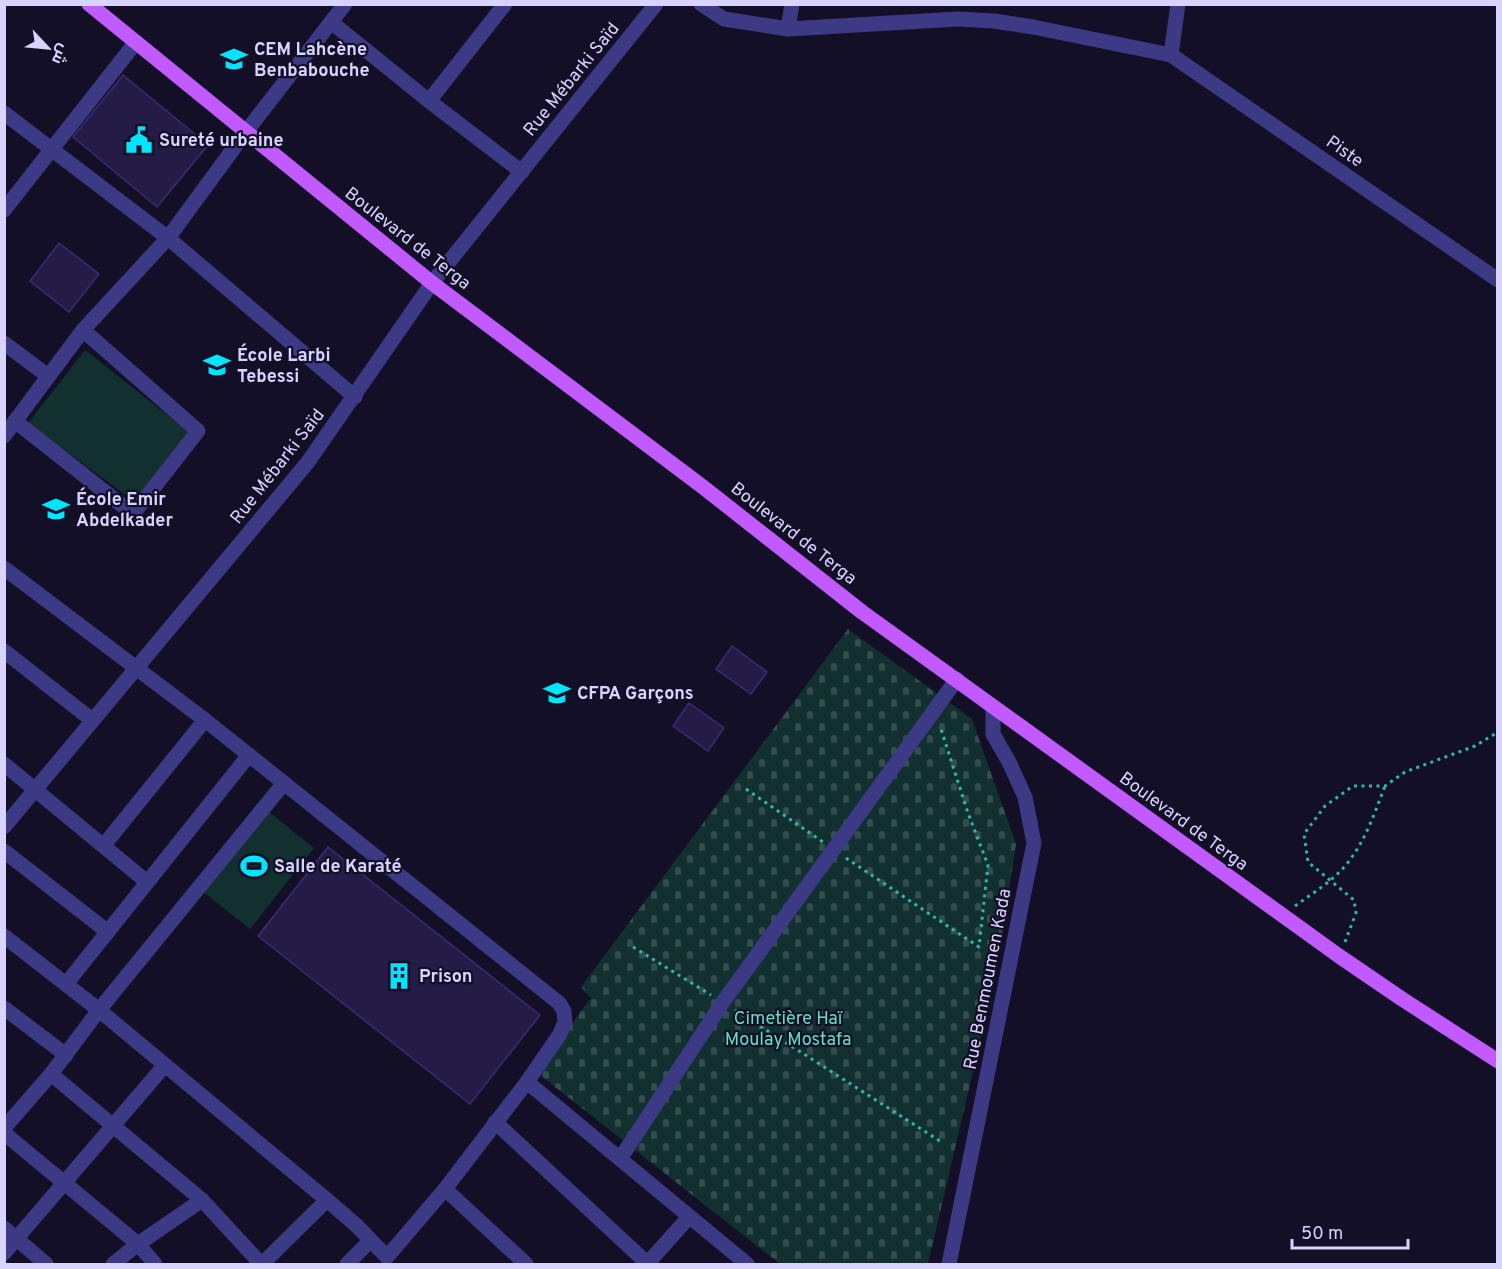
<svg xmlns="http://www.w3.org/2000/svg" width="1502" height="1269" viewBox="0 0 1502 1269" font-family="Overpass,Cairo,sans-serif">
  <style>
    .cemetery { fill: url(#cemetery-stones) }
    .pitch { fill: #12302f }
    .building { fill: #241b47; stroke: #3b2d73; stroke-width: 1.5 }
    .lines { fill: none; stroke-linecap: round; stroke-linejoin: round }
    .path { stroke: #2fb8b0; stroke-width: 3; stroke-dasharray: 3 4.5; stroke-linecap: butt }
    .minor { stroke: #3d3a85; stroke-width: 15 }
    .major { stroke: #c25bff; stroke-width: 15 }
    .labels { text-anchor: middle; stroke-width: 4.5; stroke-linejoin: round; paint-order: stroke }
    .poi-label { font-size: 18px; font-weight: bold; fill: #d9d4ff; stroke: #130f26; text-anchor: start }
    .street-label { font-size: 18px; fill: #d9d4ff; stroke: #130f26 }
    .park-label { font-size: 18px; fill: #5fe0c0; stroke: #130f26 }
  </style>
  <defs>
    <pattern id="cemetery-stones" width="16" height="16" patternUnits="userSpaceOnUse" patternTransform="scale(1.5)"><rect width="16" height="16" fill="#12302f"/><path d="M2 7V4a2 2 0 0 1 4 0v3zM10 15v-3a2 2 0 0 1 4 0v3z" fill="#344d4e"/></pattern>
  </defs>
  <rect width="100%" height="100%" fill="#130f26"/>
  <polygon class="cemetery" points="848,629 972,719 1016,844 996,973 928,1264 780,1264 536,1072 591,998 581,987"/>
  <g class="pitch">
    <polygon points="85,350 189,432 135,502 28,423"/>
    <polygon points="258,803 314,848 250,929 193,884"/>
  </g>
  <g class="building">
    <polygon points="123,75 208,145 157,207 73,137"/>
    <polygon points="59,243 99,274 69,312 30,281"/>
    <polygon points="732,646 767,672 751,694 716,669"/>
    <polygon points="689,703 724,728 708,751 673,726"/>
    <polygon points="328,847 540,1015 470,1104 258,936"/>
  </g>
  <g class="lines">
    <g class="path">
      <polyline points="746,789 823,842"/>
      <polyline points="846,858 979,947 988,865 968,813 940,726"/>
      <path d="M1295 906C1314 892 1335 880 1349 861 1366 839 1375 812 1385 786"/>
      <polyline points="1345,942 1356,913 1354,900 1308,862 1304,834 1325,806 1353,786 1385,786 1405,772 1475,746 1498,732"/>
      <polyline points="633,947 711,995"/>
      <polyline points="735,1010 943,1143"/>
    </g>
    <g class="minor">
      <polyline points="701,4 724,19 788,29 958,19 994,21 1033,27 1171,55 1178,4"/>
      <polyline points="331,22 429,101 522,172"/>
      <polyline points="788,29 792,4"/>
      <polyline points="1171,55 1498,280"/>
      <polyline points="429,101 505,4"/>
      <polyline points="4,113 168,238 355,397"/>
      <polyline points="4,210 136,42"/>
      <polyline points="4,343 48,376"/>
      <polyline points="15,421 133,514 198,431 83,330"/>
      <polyline points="4,436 83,330 168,238 245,133 345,4"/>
      <polyline points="4,568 205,720 559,1003 564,1011 565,1022 560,1034 527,1082 445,1189 387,1257 356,1225 327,1200 99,1010 4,936"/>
      <polyline points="4,651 92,720"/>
      <polyline points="4,764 147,882"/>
      <polyline points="4,827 308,462 432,283 656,4"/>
      <polyline points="104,845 205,720"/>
      <polyline points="4,851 108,932"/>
      <polyline points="66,984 249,755"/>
      <polyline points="4,1008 66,1055"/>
      <polyline points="51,1074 202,1200 261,1264"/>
      <polyline points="527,1082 747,1264"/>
      <polyline points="495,1122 648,1264"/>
      <polyline points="4,1128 51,1074 99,1010 284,783"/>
      <polyline points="4,1133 138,1244 155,1264"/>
      <polyline points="620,1159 723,1002 957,679"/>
      <polyline points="445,1189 526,1264"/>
      <polyline points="4,1228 46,1264"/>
      <polyline points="4,1253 165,1065"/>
      <polyline points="113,1264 138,1244 202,1200"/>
      <polyline points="262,1264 327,1200"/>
      <polyline points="347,1264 370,1241"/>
      <polyline points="647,1264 689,1217"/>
      <polyline points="949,1264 1034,843 1025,797 1009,762 993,734 993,707"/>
    </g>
    <polyline class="major" points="89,4 432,283 703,487 862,612 1339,956 1402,999 1498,1061"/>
  </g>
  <defs>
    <symbol id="school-bare" viewBox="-9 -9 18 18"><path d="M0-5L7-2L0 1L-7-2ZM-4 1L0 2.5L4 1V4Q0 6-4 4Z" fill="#00e5ff" stroke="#130f26" stroke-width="2.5" paint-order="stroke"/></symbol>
    <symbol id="civic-bare" viewBox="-9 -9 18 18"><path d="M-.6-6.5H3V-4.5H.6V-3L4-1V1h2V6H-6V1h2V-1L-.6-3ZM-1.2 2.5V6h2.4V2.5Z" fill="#00e5ff" stroke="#130f26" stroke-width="2.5" paint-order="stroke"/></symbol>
    <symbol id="university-bare" viewBox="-9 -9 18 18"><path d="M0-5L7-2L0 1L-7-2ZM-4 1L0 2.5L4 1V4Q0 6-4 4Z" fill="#00e5ff" stroke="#130f26" stroke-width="2.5" paint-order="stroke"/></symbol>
    <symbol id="stadium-bare" viewBox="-9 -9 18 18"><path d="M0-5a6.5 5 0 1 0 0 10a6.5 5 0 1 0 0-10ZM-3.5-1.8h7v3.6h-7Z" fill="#00e5ff" stroke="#130f26" stroke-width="2.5" paint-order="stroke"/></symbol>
    <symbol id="building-bare" viewBox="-9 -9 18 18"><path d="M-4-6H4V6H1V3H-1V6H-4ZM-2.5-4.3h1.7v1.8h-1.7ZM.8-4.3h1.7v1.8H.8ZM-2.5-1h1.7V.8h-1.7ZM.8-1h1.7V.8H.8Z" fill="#00e5ff" stroke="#130f26" stroke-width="2.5" paint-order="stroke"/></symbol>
  </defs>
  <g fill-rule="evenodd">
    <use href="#school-bare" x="215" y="40" width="38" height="38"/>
    <use href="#civic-bare" x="120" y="121" width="38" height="38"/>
    <use href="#school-bare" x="198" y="346" width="38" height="38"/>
    <use href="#school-bare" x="37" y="490" width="38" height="38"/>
    <use href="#university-bare" x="538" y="674" width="38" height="38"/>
    <use href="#stadium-bare" x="235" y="847" width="38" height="38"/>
    <use href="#building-bare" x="380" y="957" width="38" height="38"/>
  </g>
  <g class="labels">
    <g class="poi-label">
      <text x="254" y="55">CEM Lahcène<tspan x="254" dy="21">Benbabouche</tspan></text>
      <text x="159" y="146">Sureté urbaine</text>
      <text x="237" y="361">École Larbi<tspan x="237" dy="21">Tebessi</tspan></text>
      <text x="76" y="505">École Emir<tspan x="76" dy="21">Abdelkader</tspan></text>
      <text x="577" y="699">CFPA Garçons</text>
      <text x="274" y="872">Salle de Karaté</text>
      <text x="419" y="982">Prison</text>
    </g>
    <g class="street-label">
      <text transform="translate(571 79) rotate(-51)" y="6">Rue Mébarki Saïd</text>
      <text transform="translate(1345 151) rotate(35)" y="6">Piste</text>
      <text transform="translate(408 238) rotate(38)" y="6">Boulevard de Terga</text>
      <text transform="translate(277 466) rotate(-52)" y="6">Rue Mébarki Saïd</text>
      <text transform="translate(794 533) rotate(38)" y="6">Boulevard de Terga</text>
      <text transform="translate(1184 821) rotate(36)" y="6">Boulevard de Terga</text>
      <text transform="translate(987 979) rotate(-79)" y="6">Rue Benmoumen Kada</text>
    </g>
    <g class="park-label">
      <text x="788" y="1024">Cimetière Haï<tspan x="788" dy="21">Moulay Mostafa</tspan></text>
    </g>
  </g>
  <rect width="1502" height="1269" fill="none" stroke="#d9d4ff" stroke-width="12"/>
  <g transform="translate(48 48) rotate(116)" stroke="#130f26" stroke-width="4.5" paint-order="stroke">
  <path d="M0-4.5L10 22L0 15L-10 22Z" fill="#d9d4ff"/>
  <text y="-9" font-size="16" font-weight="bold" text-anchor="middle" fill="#d9d4ff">ش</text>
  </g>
  <path d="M1292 1239v9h116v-9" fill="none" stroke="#d9d4ff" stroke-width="3"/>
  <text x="1301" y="1239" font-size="18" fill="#d9d4ff" stroke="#130f26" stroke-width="4.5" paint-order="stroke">50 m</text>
</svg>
